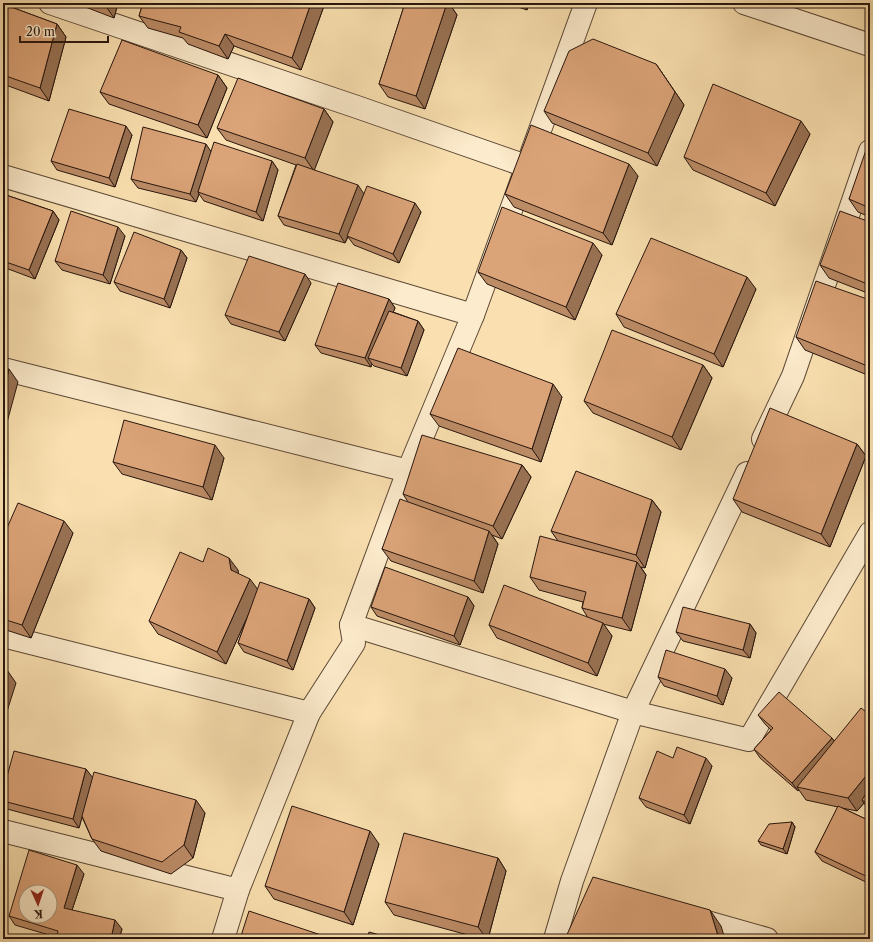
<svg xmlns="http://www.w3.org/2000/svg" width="873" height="942" viewBox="0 0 873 942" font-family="'Libre Caslon Text',serif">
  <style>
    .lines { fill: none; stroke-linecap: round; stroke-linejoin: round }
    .minor-casing { stroke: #5c4836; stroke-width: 24 }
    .minor { stroke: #fcebcc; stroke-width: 22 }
    .wall { fill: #bc8c67; stroke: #27160e }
    .shaded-wall { fill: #997254; stroke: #27160e }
    .building { fill: #dba378; stroke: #27160e; fill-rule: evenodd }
  </style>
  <rect width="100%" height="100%" fill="#fae0b0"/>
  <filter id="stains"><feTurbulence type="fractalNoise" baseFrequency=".005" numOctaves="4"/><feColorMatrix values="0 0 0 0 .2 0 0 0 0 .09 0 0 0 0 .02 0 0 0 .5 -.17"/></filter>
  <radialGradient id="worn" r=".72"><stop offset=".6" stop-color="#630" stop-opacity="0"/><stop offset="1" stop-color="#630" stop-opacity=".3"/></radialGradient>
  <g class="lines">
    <defs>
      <g id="minor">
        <polyline points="50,3 357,107 526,166"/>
        <polyline points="744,3 870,45"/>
        <polyline points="3,176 473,315"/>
        <polyline points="3,369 408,471"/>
        <polyline points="763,439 793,376 870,151"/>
        <polyline points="351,625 633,712 749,740 870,533"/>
        <polyline points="3,636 309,713"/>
        <polyline points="3,831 238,890 309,713 354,643 351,625 408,471 473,315 586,3"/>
        <polyline points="693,918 767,939"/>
        <polyline points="223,939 238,890"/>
        <polyline points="555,939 572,881 633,712 747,473"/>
      </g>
    </defs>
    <use href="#minor" class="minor-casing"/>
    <use href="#minor" class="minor"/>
  </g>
  <g class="wall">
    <polygon points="75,3 118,3 114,18"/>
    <polygon points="143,3 325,3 301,70 234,46 228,59 188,44 183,38 148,28 139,16"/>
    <polygon points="405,3 449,3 457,15 425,109 388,97 379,84"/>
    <polygon points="506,3 529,3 527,10"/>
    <polygon points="859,3 869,3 868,6"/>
    <polygon points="3,4 57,24 66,37 49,101 3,84"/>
    <polygon points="656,64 684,105 657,166 552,123 544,111"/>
    <polygon points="218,75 227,88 207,138 109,104 100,92"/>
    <polygon points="324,109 333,122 314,170 364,194 421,212 399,263 354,245 348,237 345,243 284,225 278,216 296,165 226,140 217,128"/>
    <polygon points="810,134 775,206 693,170 684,157"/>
    <polygon points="132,135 115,187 57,170 51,161"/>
    <polygon points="211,151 272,161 278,170 263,221 204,201 199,194 196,202 138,188 131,179"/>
    <polygon points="870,152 870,217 858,212 849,199"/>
    <polygon points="638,176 612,245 514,207 505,194"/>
    <polygon points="3,194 53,211 59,220 35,279 3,267"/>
    <polygon points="870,222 870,294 829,278 820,265"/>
    <polygon points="125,236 110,284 62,270 55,261"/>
    <polygon points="181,250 187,258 170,308 120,291 114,282"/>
    <polygon points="602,255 575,320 487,284 478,272"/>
    <polygon points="311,283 285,341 231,324 225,315"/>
    <polygon points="756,289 723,367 624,327 616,314"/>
    <polygon points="389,299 395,308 393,312 418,321 424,330 407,376 374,366 372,364 371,367 321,353 315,345"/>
    <polygon points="870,300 870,376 805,350 796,337"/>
    <polygon points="703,365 712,378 681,450 593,413 584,401"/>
    <polygon points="562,397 541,462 439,426 430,414"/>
    <polygon points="857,444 866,456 830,547 742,512 733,499"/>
    <polygon points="224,458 212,500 122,474 113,462"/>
    <polygon points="522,465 531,477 502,539 492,535 498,544 483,593 391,561 382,549 408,502 403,494"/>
    <polygon points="652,500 661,512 645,568 641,567 646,575 631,631 603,624 612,636 597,676 497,638 489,625 588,618 582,608 583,602 539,590 530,577 558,541 551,531"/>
    <polygon points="73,533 31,638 3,629 3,537"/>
    <polygon points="203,562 238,570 238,574 257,590 309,599 315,608 293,670 244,652 238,643 249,613 226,664 158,634 149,621"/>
    <polygon points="468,597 474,606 460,645 377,616 371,607"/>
    <polygon points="750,624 756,633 750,658 683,641 676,632"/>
    <polygon points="658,677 732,678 723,705 664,686"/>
    <polygon points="758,715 832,738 834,741 870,805 870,810 868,809 864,803 857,811 842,808 870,821 870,884 822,861 815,852 838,807 806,800 799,790 798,791 760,758 754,749 771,730 765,724"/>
    <polygon points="673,758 712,766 690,824 646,807 639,798"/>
    <polygon points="86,769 92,778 205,813 193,858 171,874 101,851 92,839 82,817 79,828 7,809 3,804 3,791"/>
    <polygon points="792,822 795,827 787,854 761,845 758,841"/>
    <polygon points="379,844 353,925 274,899 265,886"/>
    <polygon points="498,858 506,871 488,939 483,939 394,915 385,902"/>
    <polygon points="84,874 72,910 122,929 119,939 56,939 56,937 15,925 9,916"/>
  </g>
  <g class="shaded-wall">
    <polygon points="106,3 118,3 114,18 105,5"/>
    <polygon points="311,3 325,3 301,70 292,58"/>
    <polygon points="447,3 449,3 457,15 425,109 416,96"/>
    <polygon points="522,3 529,3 527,10"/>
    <polygon points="866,3 869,3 868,6"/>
    <polygon points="57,24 66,37 49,101 40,88"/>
    <polygon points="225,34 234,46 228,59 219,46"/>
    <polygon points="656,64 684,105 657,166 648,153"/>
    <polygon points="218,75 227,88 207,138 198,125"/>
    <polygon points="324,109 333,122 314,171 305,158"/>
    <polygon points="801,121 810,134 775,206 766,193"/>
    <polygon points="126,126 132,135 115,187 109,178"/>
    <polygon points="206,144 212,153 198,192 199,194 196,202 190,194"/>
    <polygon points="272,161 278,170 263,221 256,212"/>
    <polygon points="629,164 638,176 612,245 603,233"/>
    <polygon points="358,185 364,194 345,243 339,234"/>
    <polygon points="415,203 421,212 399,263 393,254"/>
    <polygon points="53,211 59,220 35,279 29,270"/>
    <polygon points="118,227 125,236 110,284 103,275"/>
    <polygon points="593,243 602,255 575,320 566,307"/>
    <polygon points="181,250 187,258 170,308 164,299"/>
    <polygon points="305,274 311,283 285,341 279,332"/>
    <polygon points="747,277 756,289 723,367 714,354"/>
    <polygon points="389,299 395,308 374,359 368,358 372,364 371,367 365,358"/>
    <polygon points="418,321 424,330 407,376 401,368"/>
    <polygon points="703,365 712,378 681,450 672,437"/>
    <polygon points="9,369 18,382 3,437 3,392"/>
    <polygon points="553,384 562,397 541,462 532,449"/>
    <polygon points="857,444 866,456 830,547 821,534"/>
    <polygon points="215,445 224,458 212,500 203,487"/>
    <polygon points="522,465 531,477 502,539 493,526"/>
    <polygon points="652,500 661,512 645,568 636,555"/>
    <polygon points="64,521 73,533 31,638 22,625"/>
    <polygon points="489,531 498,544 483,593 474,581"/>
    <polygon points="229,558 238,570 239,583 231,570"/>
    <polygon points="637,562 646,575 631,631 622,618"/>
    <polygon points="250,579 259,591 226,664 217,652"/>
    <polygon points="468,597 474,606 460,645 454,636"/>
    <polygon points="309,599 315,608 293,670 287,661"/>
    <polygon points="603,623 612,636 597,676 588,663"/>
    <polygon points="750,624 756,633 750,658 743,650"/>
    <polygon points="725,669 732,678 723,705 717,696"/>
    <polygon points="7,670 16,683 3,724 3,682"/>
    <polygon points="832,738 838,747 797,787 799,790 798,791 792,783"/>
    <polygon points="706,758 712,766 690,824 684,815"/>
    <polygon points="86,769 93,778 79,828 73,819"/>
    <polygon points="870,771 870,795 862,800 864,803 857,811 848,798"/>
    <polygon points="196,800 205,813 193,858 184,845"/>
    <polygon points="792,822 795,827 787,854 783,849"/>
    <polygon points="370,831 379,844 353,925 344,912"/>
    <polygon points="498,858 506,871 488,939 487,939 478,927"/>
    <polygon points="77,865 84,874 70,916 64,908"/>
    <polygon points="3,876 6,880 3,887"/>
    <polygon points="710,910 721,926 725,939 719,939"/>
    <polygon points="115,920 122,929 119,939 111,939"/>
  </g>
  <g class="building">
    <polygon points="100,3 106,3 105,5"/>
    <polygon points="143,3 311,3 292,58 225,34 219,46 179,32 181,27 139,16"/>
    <polygon points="405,3 447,3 416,96 379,84"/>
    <polygon points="3,4 57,24 40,88 3,75"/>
    <polygon points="593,39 656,64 675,92 648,153 544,111 569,51"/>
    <polygon points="122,40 218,75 198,125 100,92"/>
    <polygon points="238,78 324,109 305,158 217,128"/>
    <polygon points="713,84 801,121 766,193 684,157"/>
    <polygon points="69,109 126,126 109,178 51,161"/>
    <polygon points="531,125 629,164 603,233 505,194"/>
    <polygon points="143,127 206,144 190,194 131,179"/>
    <polygon points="214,142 272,161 256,212 198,192"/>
    <polygon points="866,150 870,152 870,208 849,199"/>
    <polygon points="297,164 358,185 339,234 278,216"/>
    <polygon points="367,186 415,203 393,254 347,236"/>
    <polygon points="3,194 53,211 29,270 3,261"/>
    <polygon points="502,207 593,243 566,307 478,272"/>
    <polygon points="71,211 118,227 103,275 55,261"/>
    <polygon points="840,211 870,222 870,285 820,265"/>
    <polygon points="134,232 181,250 164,299 114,282"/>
    <polygon points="651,238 747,277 714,354 616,314"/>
    <polygon points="249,256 305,274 279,332 225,315"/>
    <polygon points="816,281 870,300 870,367 796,337"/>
    <polygon points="338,283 389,299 365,358 315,345"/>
    <polygon points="389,311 418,321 401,368 368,358"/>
    <polygon points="612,330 703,365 672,437 584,401"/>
    <polygon points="458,348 553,384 532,449 430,414"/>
    <polygon points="3,367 9,369 3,392"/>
    <polygon points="770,408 857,444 821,534 733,499"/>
    <polygon points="124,420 215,445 203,487 113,462"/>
    <polygon points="422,435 522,465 493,526 403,494"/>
    <polygon points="576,471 652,500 636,555 551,531"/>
    <polygon points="400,499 489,531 474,581 382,549"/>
    <polygon points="18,503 64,521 22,625 3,619 3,537"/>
    <polygon points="540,536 637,562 622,618 582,608 586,592 530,577"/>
    <polygon points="208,548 229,558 231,570 250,579 217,652 149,621 180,552 203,562"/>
    <polygon points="385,567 468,597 454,636 371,607"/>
    <polygon points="260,582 309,599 287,661 238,643"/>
    <polygon points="504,585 603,623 588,663 489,625"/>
    <polygon points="683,607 750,624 743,650 676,632"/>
    <polygon points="666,650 725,669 717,696 658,677"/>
    <polygon points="3,669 7,670 3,682"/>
    <polygon points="779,692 832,738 792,783 754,749 773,728 758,715"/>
    <polygon points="861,708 870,715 870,771 848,798 797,787"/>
    <polygon points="677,747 706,758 684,815 639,798 657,751 673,758"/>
    <polygon points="14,751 86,769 73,819 3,801 3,791"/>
    <polygon points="94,772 196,800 184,845 162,862 92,839 82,816"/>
    <polygon points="870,787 870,805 862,800"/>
    <polygon points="292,806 370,831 344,912 265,886"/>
    <polygon points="838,806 870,821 870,878 815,852"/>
    <polygon points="792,822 783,849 758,841 769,824"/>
    <polygon points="404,833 498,858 478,927 385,902"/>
    <path d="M29 850 77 865 64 908 115 920 111 939H56L58 931 9 916ZM26 892H50V916H26Z"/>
    <polygon points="593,877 710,910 719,939 565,939"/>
    <polygon points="249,911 327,937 326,939 240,939"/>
    <polygon points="369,932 394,939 367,939"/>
  </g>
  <rect width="873" height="942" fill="none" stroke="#fae0b0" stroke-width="16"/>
  <rect x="4" y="4" width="865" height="934" fill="none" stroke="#27160e" stroke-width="2"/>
  <rect x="8" y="8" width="857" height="926" fill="none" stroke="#27160e"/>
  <g transform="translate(38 904) rotate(177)"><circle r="19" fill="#fcebcc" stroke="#a79680"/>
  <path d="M0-3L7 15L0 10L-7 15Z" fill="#8f2418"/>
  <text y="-6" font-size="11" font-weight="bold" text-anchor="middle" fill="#27160e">K</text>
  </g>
  <path d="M20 36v6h88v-6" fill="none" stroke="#27160e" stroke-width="2"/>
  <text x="26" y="36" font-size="12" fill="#27160e" stroke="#fcebcc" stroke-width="3" paint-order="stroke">20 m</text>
  <rect width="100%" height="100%" filter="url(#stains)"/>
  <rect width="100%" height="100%" fill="url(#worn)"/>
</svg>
